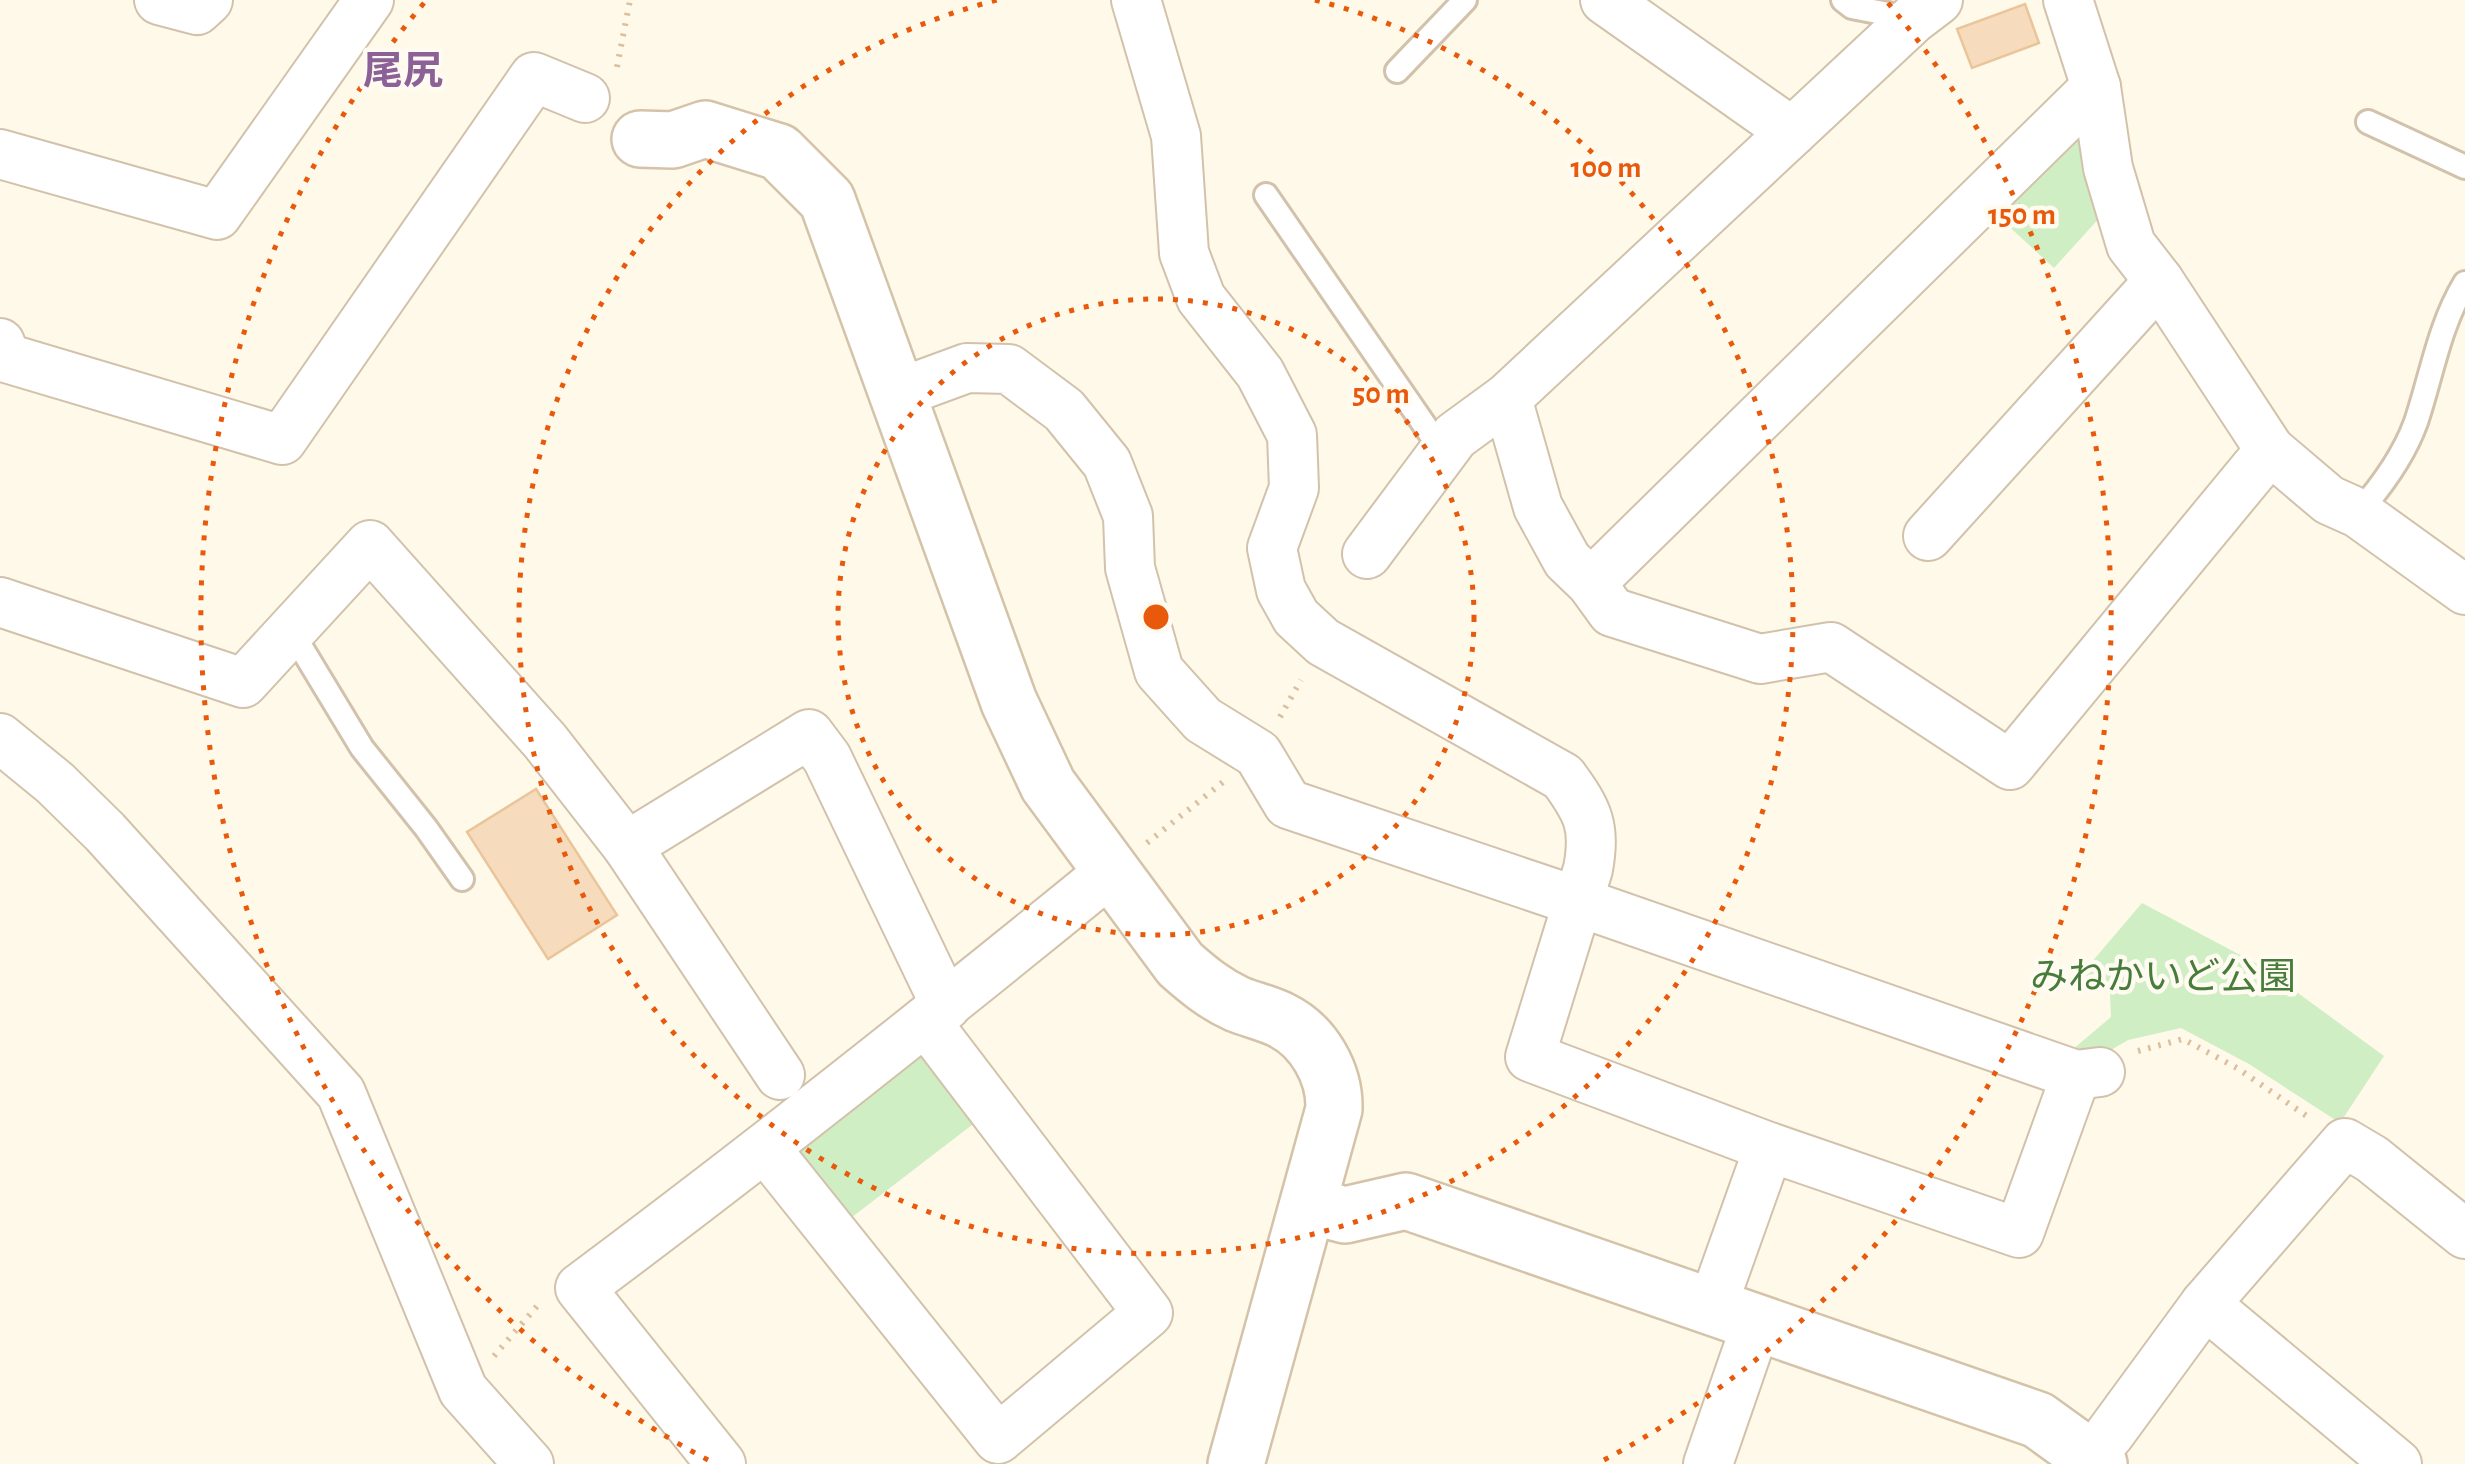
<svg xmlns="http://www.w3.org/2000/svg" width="2465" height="1464" viewBox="0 0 2465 1464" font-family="'Alegreya Sans','Noto Sans JP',sans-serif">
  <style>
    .green { fill: #cfeec4 }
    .building { fill: #f6dcbd; stroke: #eac59c; stroke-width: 2.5 }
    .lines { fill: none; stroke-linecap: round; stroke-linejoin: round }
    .lane-casing { stroke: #d2c2ac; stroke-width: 28 }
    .street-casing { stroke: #d2c2ac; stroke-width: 52 }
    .secondary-casing { stroke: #d5c3a9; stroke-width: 60 }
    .path { stroke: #dcbf9f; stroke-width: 6; stroke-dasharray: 2.5 8; stroke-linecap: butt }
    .lane { stroke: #fff; stroke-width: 22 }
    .street { stroke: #fff; stroke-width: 48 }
    .secondary { stroke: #fff; stroke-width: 55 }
    .ring { fill: none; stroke: #e8590c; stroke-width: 5; stroke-dasharray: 5 10 }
    .labels { text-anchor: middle; stroke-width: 9; stroke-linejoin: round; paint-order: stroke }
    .park-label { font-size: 38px; fill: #477c3c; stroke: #fffbf0 }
    .neighbourhood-label { font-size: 40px; font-weight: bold; fill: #8c6197; stroke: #fffbf0 }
    .centre { fill: #e8590c; stroke: #fffbf0; stroke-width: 5 }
    .ring-label { font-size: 30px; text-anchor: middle; font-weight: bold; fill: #e8590c; stroke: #fffbf0; stroke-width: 9; stroke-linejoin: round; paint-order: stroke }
  </style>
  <rect width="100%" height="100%" fill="#fef9e8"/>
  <g class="green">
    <polygon points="2068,132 2090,134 2102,215 2054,268 1991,210"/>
    <polygon points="2142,903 2261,966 2384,1056 2340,1123 2249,1064 2181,1028 2128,1040 2089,1063 2065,1056 2111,1017 2110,994 2079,977"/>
    <polygon points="915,1056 934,1056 981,1118 843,1224 798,1163 800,1143"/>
  </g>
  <g class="building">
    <polygon points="2025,4 2039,43 1972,68 1957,29"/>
    <polygon points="536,789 617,915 548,959 467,832"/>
  </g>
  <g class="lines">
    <defs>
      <g id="lane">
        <polyline points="1843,0 1852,7 1913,19"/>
        <polyline points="1397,71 1465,0"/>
        <polyline points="2368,122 2465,167"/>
        <polyline points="1266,195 1443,452"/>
        <path d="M2358 513C2381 487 2404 455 2416 422 2432 374 2439 326 2465 283"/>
        <polyline points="290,629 362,748 426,828 462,879"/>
      </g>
      <g id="street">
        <polyline points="159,0 197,10 208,0"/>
        <path d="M1136 0 1176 136 1184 253 1201 298 1260 373 1292 435 1294 488 1272 548 1281 590 1296 617 1323 642 1563 777C1588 811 1596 827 1588 869L1530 1057 1769 1147 2019 1233 2076 1075"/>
        <polyline points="1605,0 1792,132"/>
        <polyline points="2068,0 2096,87 2108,168 2131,245 2159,281 2270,450 2329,500 2358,513 2465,590"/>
        <polyline points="0,154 217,215 369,0"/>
        <polyline points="0,343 6,358 282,440 534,77 585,98"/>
        <polyline points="899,393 967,368 1009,369 1064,410 1107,463 1128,516 1130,568 1159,671 1203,720 1258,754 1288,804 1579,902 2076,1075 2100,1072"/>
        <polyline points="1507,398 1538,507 1567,560 1591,583 1612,612 1760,659 1831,647 2010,765 2270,450"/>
        <polyline points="1928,536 2159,281"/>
        <polyline points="1367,554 1455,436 1507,398 1913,19 1938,0"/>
        <polyline points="1591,583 2096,87"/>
        <polyline points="0,602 243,683 370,545 545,741 627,846 780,1075"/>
        <polyline points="0,738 55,783 105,832 341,1093 463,1390 529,1464"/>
        <polyline points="627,846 809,734 827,758 946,1006"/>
        <polyline points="766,1149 998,1439 1148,1313 927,1023"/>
        <polyline points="2205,1304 2397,1464"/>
        <polyline points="1712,1307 1769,1147"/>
        <polyline points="2109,1435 2205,1304 2345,1143 2372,1159 2465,1234"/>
        <path d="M721 1464 580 1288C761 1153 936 1014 1111 871"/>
        <polyline points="1708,1464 1747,1351"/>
      </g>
      <g id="secondary">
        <path d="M640 139 673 140 705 129 779 152 827 200 1009 702 1048 785 1180 964C1198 980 1215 994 1237 1004 1252 1010 1267 1013 1281 1020 1314 1036 1335 1074 1334 1109L1236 1464"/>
        <polyline points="1308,1205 1345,1215 1406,1201 2038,1420 2099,1464"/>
      </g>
    </defs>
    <use href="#lane" class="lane-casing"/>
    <use href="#street" class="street-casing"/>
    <use href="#secondary" class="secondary-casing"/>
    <g class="path">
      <polyline points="617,67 630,0"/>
      <polyline points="1280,717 1301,680"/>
      <polyline points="1147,843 1223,782"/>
      <polyline points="2138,1051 2183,1039 2237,1068 2311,1119"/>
      <polyline points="494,1356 538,1305"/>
    </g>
    <use href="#lane" class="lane"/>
    <use href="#street" class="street"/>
    <use href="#secondary" class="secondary"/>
  </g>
  <g class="ring">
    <circle cx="1156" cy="617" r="318"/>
    <path d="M1315 0A637 637 0 1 1 997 0"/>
    <path d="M708 1460A955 955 0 0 1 424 3M1888 3A955 955 0 0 1 1604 1460"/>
  </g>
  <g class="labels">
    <g class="park-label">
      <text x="2163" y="989">みねかいど公園</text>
    </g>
    <g class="neighbourhood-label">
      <text x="403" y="84">尾尻</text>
    </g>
  </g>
  <circle cx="1156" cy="617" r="15" class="centre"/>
  <g class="ring-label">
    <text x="1606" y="177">100 m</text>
    <text x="2022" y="224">150 m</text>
    <text x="1381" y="403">50 m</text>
  </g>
</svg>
